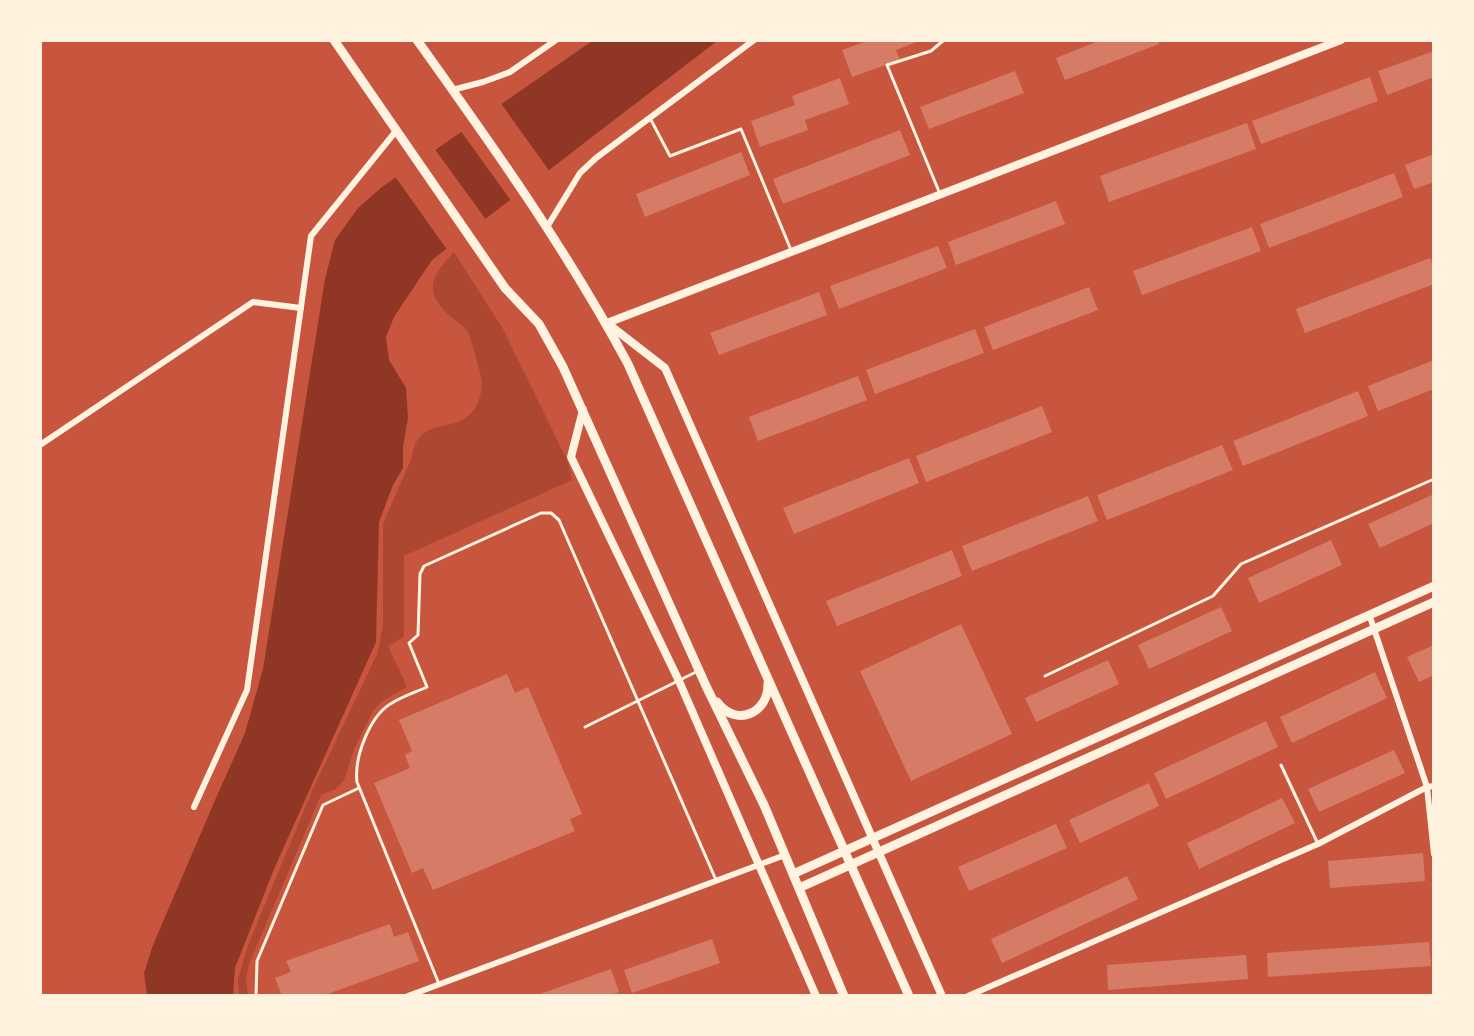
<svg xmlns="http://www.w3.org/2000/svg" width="1474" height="1036" viewBox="0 0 1474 1036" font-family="Manrope,sans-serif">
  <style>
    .green { fill: #ae4732 }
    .water { fill: #8f3625 }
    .pier { fill: #c8553d }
    .building { fill: #d67c66 }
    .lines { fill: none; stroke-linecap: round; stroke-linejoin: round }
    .service { stroke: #fff3e0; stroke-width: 3 }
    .minor { stroke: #fff3e0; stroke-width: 6 }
    .tertiary { stroke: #fff3e0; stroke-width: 8 }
    .secondary { stroke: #fff3e0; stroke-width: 9 }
  </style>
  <rect width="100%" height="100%" fill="#c8553d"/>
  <path class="green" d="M454 252 503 329 568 462 572 480 404 556V637L388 646 407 687 382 701 373 711 355 747 344 780 336 789 321 795 249 964 246 979 248 995H239L238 979 248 945 313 789 378 652 383 624V524L412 457C419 409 466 441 479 399 481 394 482 386 482 381 481 375 470 335 468 332 464 326 456 321 451 317 423 292 430 277 454 252Z"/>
  <polygon class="water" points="592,41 717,41 432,260 394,317 386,337 389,360 406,388 408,418 403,447 403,468 393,485 379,522 376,642 274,869 235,968 233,995 147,995 144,973 153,945 216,798 245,733 263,669 325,279 335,240 358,208 382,187"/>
  <g class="pier">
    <polygon points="500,102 550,172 512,202 460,130"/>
    <polygon points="434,148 487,221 448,251 394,175"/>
  </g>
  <g class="building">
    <polygon points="870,40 922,40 896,50 900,60 852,77 842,50"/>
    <polygon points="1101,40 1158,40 1159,44 1065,80 1056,58"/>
    <polygon points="1434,51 1434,77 1387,95 1378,71"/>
    <polygon points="1015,71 1024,93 929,129 920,107"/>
    <polygon points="1370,77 1378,101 1261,144 1252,121"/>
    <polygon points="840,78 849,104 805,120 808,130 760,147 751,121 795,105 792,96"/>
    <polygon points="1247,123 1256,149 1109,202 1100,176"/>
    <polygon points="900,130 910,155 783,204 773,179"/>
    <polygon points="741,152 750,175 645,217 636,194"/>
    <polygon points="1434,154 1434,182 1414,189 1405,165"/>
    <polygon points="1394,173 1403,197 1269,248 1260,224"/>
    <polygon points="1056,201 1065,224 956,265 948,242"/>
    <polygon points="1252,227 1261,251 1142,295 1133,271"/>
    <polygon points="938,246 947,268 839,309 830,286"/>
    <polygon points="1430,258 1434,266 1434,284 1305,333 1296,309"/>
    <polygon points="1089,287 1098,310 993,350 984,327"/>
    <polygon points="819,292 827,315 719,355 710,333"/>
    <polygon points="975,329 984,353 875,394 866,370"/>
    <polygon points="1434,360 1434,389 1378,411 1368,386"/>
    <polygon points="858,376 867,400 758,441 749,417"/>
    <polygon points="1358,391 1368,416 1243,466 1233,441"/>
    <polygon points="1042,406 1052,432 926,482 916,456"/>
    <polygon points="1222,445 1233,470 1107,520 1097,495"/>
    <polygon points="909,458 919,483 794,534 783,508"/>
    <polygon points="1434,494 1434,523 1380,548 1368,524"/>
    <polygon points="1088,496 1098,521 972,571 962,546"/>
    <polygon points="1331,540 1342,565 1259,603 1248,578"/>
    <polygon points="952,550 962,576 837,626 826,601"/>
    <polygon points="1221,607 1232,631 1149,669 1138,645"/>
    <polygon points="961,624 1012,734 911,781 860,671"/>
    <polygon points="1434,645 1434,675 1419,682 1407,657"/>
    <polygon points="1108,660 1119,684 1036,722 1025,698"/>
    <polygon points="1375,672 1387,698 1292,743 1280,717"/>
    <polygon points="507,674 515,693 528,687 582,814 570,819 575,831 433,890 423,868 412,873 374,783 410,768 405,755 412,751 399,720"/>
    <polygon points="1266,721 1278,747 1166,799 1154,773"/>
    <polygon points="1394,750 1405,773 1319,812 1308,789"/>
    <polygon points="1149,783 1159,806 1080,843 1069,820"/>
    <polygon points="1282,798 1295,823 1199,869 1187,843"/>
    <polygon points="1056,824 1067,848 969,891 958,867"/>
    <polygon points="1423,853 1425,881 1330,888 1328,861"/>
    <polygon points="1127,876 1138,899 1002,963 991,939"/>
    <polygon points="390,924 394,937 408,932 419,961 322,996 282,996 275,978 291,972 286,961"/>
    <polygon points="712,939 720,963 632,993 624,970"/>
    <polygon points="1429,942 1431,966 1268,977 1267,953"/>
    <polygon points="1246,955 1248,979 1108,990 1107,965"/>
    <polygon points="611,969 619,992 608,996 534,996"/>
  </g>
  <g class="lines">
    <g class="service">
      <polyline points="650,118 670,156 741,129 791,250"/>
      <polyline points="940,194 887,65 931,51 944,40"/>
      <polyline points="1045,676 1213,596 1241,564 1434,479"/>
      <polyline points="585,727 696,672"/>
      <polyline points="1281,765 1318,844"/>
      <path d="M439 984 357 782C354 757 370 715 392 703 403 696 416 692 427 687L409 643 418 635 420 574 424 566 541 513H551L559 520 716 880"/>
      <polyline points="256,996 257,961 323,805 359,788"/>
    </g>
    <g class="minor">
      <polyline points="452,90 483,82 510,72 556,40"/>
      <polyline points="547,227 580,173 596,158 754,40"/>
      <polyline points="40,445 253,302 301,308"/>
      <polyline points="1369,614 1427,787 1434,854"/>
      <polyline points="194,807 247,690 311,236 396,131"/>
      <polyline points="408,996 785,855"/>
      <polyline points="968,996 1318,844 1427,787 1434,786"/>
    </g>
    <g class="tertiary">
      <polyline points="607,323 1341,40"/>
      <polyline points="607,323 665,368 942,996"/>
      <polyline points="583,410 571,457 679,681 816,996"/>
    </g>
    <g class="secondary">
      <polyline points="334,40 505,288 539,324 563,367 706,686 764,805 844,996"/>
      <path d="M417 40C492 145 567 250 628 364L909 996"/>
      <path d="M717 702C736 728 769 713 768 683"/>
      <polyline points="793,874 1434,586"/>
      <polyline points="799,888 1434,602"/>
    </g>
  </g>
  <rect width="1474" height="1036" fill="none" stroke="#fff3e0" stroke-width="84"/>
</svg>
